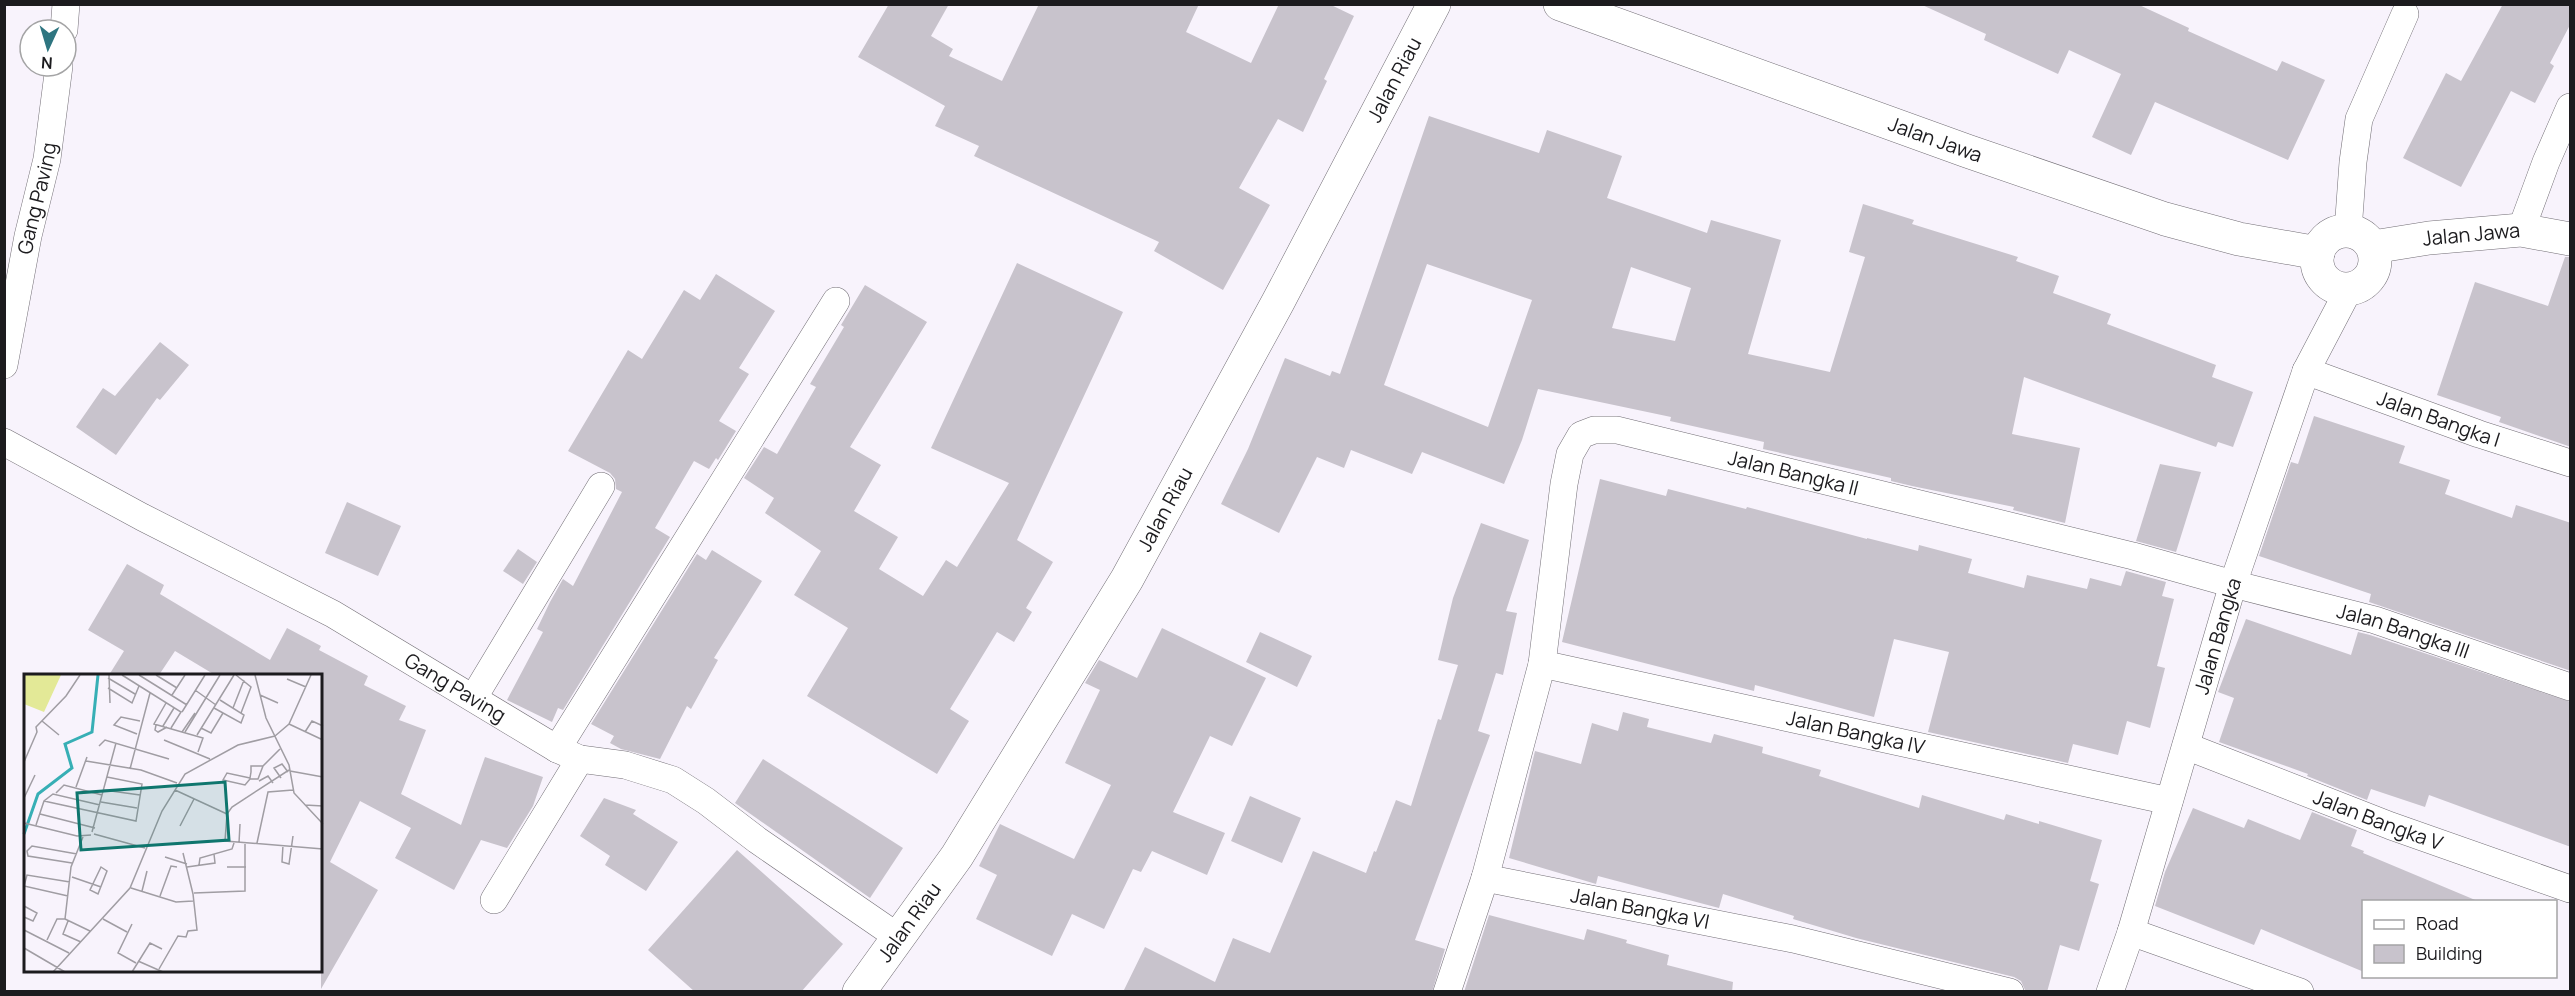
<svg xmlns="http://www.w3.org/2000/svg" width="2575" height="996" viewBox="0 0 2575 996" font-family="Manrope,sans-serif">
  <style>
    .building { fill: #c8c3cc; fill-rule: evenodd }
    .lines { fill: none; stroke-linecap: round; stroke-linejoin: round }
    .minor-casing { stroke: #726e75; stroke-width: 28 }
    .secondary-casing { stroke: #726e75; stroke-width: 34 }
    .minor { stroke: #fff; stroke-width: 27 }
    .secondary { stroke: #fff; stroke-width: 33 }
    .labels { text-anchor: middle; stroke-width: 5; stroke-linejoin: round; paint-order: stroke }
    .street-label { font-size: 20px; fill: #1c1b1e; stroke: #fff }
    .inset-river { fill: none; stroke: #37afb5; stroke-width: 3 }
    .inset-road { fill: none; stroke: #a09da3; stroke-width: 1.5 }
    .view { fill: #0f766e; fill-opacity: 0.15; stroke: #0f766e; stroke-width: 3 }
    .inset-edge { fill: none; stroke: #1c1b1e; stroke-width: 3 }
  </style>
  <rect width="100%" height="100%" fill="#f8f3fc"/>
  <g class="building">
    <polygon points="889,4 949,4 931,36 953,49 949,56 1002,81 1039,4 1199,4 1186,32 1251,63 1279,4 1329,4 1354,16 1324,79 1327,81 1303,132 1278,119 1239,188 1270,205 1223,290 1154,251 1159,242 974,156 979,146 935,126 945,106 858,57"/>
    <polygon points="1920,4 2137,4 2189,28 2188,31 2277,71 2282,61 2325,80 2288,160 2155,102 2131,155 2092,137 2121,74 2069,50 2058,74 1984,40 1986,34"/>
    <polygon points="2503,4 2571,4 2571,23 2550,63 2554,66 2535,103 2511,91 2461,187 2403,158 2446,73 2461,81"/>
    <path d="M1429 116 1539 153 1547 130 1622 156 1607 198 1707 233 1711 220 1781 240 1748 354 1830 372 1865 257 1849 252 1863 204 1914 220 1912 224 2018 257 2016 261 2059 276 2053 293 2111 314 2107 324 2216 365 2212 377 2253 392 2233 447 2218 442 2216 447 2024 377 2012 434 2080 448 2065 523 2013 510 2014 507 1912 486 1891 481V478L1763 449 1764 442 1670 421 1671 417 1538 389 1522 440 1504 484 1422 452 1412 474 1351 450 1344 468 1317 457 1279 533 1221 504 1248 449 1285 358 1330 376 1332 371 1340 374ZM1427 264 1532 300 1488 427 1384 385ZM1631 267 1691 288 1675 341 1612 328Z"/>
    <polygon points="2565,257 2571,257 2571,447 2499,422 2501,417 2437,395 2475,282 2548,306"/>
    <polygon points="1017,263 1123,312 1017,540 1053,562 1026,608 1032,612 1014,642 997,632 950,709 969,721 937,774 807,696 848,628 794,595 821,551 765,513 774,498 744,478 764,447 777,454 816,387 810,384 844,327 841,325 865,285 927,322 850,447 881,465 854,511 898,537 879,569 923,596 946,560 957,567 1009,483 931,448"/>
    <polygon points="716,274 775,311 739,368 749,374 719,421 736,431 718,460 716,458 709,469 694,461 655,528 670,537 563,710 558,708 552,722 507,700 543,632 537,629 550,602 563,579 573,586 622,492 616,489 615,479 610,473 568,451 628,350 642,359 684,290 700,300"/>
    <polygon points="160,342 189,365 160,400 157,398 116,455 76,427 103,388 115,396"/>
    <polygon points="2314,416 2405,446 2399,463 2450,480 2445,494 2512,518 2516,505 2571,523 2571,671 2369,602 2371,594 2259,556 2291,462 2298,464"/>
    <polygon points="2160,464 2201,472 2176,552 2136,541"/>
    <polygon points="1600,479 1666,496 1668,489 1746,509 1747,507 1867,539 1867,538 1918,551 1919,545 1972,559 1968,573 2024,588 2027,575 2087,589 2090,578 2121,586 2126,571 2166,582 2162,596 2174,599 2157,666 2165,668 2150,728 2127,721 2118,755 2073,744 2068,763 1928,732 1949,652 1894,639 1874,717 1755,685 1754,691 1562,642"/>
    <polygon points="347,502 401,526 378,576 325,553"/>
    <polygon points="1481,523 1529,540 1506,611 1517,613 1503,675 1496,673 1478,731 1490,735 1415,940 1445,949 1432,992 1123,992 1145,947 1215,982 1233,938 1270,953 1313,851 1366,873 1374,851 1376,852 1396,800 1411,806 1438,719 1441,720 1458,665 1438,660 1453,598"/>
    <polygon points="518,549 537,562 523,584 503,571"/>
    <polygon points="712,550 762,581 714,658 718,660 691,709 687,706 660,759 621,749 610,743 614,736 591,724 697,554 706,560"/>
    <polygon points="127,564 164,585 160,594 270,660 287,628 321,646 319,650 368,676 364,685 406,706 399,720 426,730 401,794 461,825 485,757 543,777 533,806 507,848 481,840 454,890 395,858 411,828 360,801 330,862 378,890 321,989 321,675 215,675 175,651 159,675 109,675 124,651 88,630"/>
    <polygon points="2246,619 2351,655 2358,632 2370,635 2571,702 2571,847 2429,795 2425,807 2371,789 2367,800 2307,776 2308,774 2219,742 2234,698 2218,692"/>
    <polygon points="1162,628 1266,678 1232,746 1210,736 1173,812 1225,833 1207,875 1152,851 1141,872 1133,869 1104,929 1072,914 1052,956 976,919 997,875 979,866 1000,824 1074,859 1111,785 1065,763 1100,690 1085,683 1099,660 1137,678"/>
    <polygon points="1260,632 1312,656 1297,687 1246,662"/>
    <polygon points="1623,712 1649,719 1647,727 1711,743 1714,734 1763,747 1762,753 1821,770 1819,776 1919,808 1922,795 2004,820 2006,814 2039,824 2039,821 2102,840 2090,881 2099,884 2079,951 2060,945 2047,992 2031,992 2025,990 2021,981 2014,977 1856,938 1793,919 1794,916 1723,894 1719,908 1598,876 1596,884 1509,858 1535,751 1581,764 1592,723 1618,731"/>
    <polygon points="763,759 903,848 870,898 735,803"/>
    <polygon points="1250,796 1301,818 1282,863 1231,841"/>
    <polygon points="604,798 636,810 633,814 678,842 646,891 605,865 610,856 580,836"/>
    <polygon points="2193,808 2244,828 2248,819 2300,840 2312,812 2357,830 2351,846 2364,851 2363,853 2480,902 2364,902 2364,972 2261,929 2254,945 2155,906 2165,872"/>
    <polygon points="737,850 843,944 801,992 695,992 648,950"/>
    <polygon points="1489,915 1584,940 1587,929 1627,940 1626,943 1669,955 1667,965 1733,982 1732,992 1464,992"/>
  </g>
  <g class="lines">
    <defs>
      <g id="minor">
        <polyline points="64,30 66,4"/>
        <polyline points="2521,230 2546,162 2570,107"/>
        <polyline points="2348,231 2353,162 2359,119 2405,14"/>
        <path id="s1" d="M4 365 28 236 47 159 59 66"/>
        <path id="s2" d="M2306 371 2479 434 2570 463"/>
        <path id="s3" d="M4 442 142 517 333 614 557 749 580 759 625 765 673 780 706 801 757 840 898 937"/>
        <path id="s4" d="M1542 664 2169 801"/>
        <polyline points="474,697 601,486"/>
        <path id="s5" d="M2186 746 2391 826 2570 889"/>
        <polyline points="557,749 836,301"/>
        <path id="s6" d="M1485 878 1793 939 2010 992"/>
        <polyline points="494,900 580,759"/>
        <polyline points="2131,932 2300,992"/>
        <path id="s7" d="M1447 992 1485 878 1542 664 1564 484 1570 454 1581 435 1594 430H1617L2133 556 2233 584 2375 620 2570 687"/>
        <path id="s8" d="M2110 992 2131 932 2233 584 2306 371 2349 289"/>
      </g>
      <g id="secondary">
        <path id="s9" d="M1560 4 1967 151 2165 219 2239 239 2318 253"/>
        <circle cx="2346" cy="260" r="29"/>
        <path id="s10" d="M2373 247 2429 238 2521 230 2570 239"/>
        <path id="s11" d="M859 992 957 856 1127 579 1278 302 1434 4"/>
      </g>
    </defs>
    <use href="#minor" class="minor-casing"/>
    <use href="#secondary" class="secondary-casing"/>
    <use href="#minor" class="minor"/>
    <use href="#secondary" class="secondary"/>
  </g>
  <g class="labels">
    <g class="street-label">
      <text dy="7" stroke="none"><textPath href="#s11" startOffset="1059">Jalan Riau</textPath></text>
      <text dy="7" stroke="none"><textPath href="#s9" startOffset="399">Jalan Jawa</textPath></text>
      <text dy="7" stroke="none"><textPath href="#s1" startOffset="170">Gang Paving</textPath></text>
      <text dy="7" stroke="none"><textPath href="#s10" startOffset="99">Jalan Jawa</textPath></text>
      <text dy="7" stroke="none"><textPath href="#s2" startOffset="141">Jalan Bangka I</textPath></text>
      <text dy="7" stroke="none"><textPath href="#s7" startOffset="794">Jalan Bangka II</textPath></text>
      <text dy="7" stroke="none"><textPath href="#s11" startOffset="572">Jalan Riau</textPath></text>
      <text dy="7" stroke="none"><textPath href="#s7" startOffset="1424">Jalan Bangka III</textPath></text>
      <text dy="7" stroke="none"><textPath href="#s8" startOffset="372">Jalan Bangka</textPath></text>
      <text dy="7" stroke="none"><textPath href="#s3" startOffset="514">Gang Paving</textPath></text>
      <text dy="7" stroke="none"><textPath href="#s4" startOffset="321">Jalan Bangka IV</textPath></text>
      <text dy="7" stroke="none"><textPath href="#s5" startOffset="206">Jalan Bangka V</textPath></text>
      <text dy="7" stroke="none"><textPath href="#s6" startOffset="158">Jalan Bangka VI</textPath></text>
      <text dy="7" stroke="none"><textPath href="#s11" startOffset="86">Jalan Riau</textPath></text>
    </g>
  </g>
  <g transform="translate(24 674)">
    <rect width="298" height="298" fill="#f8f3fc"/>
    <path d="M0 1H37L20 38 0 30Z" fill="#e3e997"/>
    <path class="inset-river" d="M0 160 14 120 48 94 41 70 68 58 74 1"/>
    <path class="inset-road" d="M85 1 86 29M98 1 157 38 147 54M115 1 163 31M132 1 153 14M212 1 227 13 217 39M231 1 242 44 265 91 270 119 299 150M84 4 111 20M263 5 282 13M84 14 108 29 115 12M171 16 192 31M148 21 161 1M236 21 254 29M142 29 130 50 179 64 174 78M190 34 217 49 220 41 196 26M209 34 220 6M158 38 181 1M18 47 35 61M265 50 299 66M132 51 131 56 134 58 143 53M139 52 150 34M177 54 187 59 199 39M158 58 171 39M161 58 196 1M281 58 288 47 299 52M113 60 90 51 97 43 116 47M173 61 210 1M251 62 265 50 287 1M140 66 186 85M75 72 81 66 145 85M62 87 117 96 153 109M0 88 13 58 12 53 42 22 56 1M106 95 126 19M265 96 208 133 203 140 201 167 299 175M266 97 299 103M226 104 203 99 199 106 221 111 226 105V104L227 98V92H239M257 104 250 94 258 90 264 98M226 105H234L239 92 256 75M235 107 244 102 249 109M52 113 63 83M80 116 116 121M151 116 203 140M32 119 40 111 78 121M0 124 11 101M20 127 112 147 118 110 83 103M77 128 113 134M281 131 299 132M16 140 71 154M0 149 53 162 67 161M12 151 20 127 29 120 76 131M156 152 170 125M68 158 92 69M70 160 121 174M59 163 47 193 41 245 66 257M215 169 216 150M233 169 244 118 269 116M259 171 258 188 265 190 269 162M141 183 163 190M48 189 4 182 3 177 8 172 53 180M175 191 176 184 208 175 210 169M77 193 83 197 74 220 66 216ZM163 193 191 189 190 180M203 193H222M48 203 77 213M107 214 152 228 169 227M118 217 123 197M170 219 221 217V170M44 222 0 212 3 201 46 208M136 222 147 192 153 193M0 232 13 239 9 247 0 243M79 245 103 258M44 247 39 260 57 268M108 250 94 279 112 289M0 256 45 279M23 266 33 245H41M0 274 41 298M114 287 139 298M135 295 154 262 162 263 164 257 173 256 169 220 159 179M29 298 106 214 138 137 161 100 214 71 251 62M108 298 126 269 138 275"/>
    <path class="view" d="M201 108 205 166 57 176 53 119Z"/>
    <rect width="298" height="298" class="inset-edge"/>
  </g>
  <rect width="2575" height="996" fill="none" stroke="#1c1b1e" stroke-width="12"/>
  <rect x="2362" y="900" width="195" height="78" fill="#ffffff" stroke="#a4a4a5" stroke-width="1.5"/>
  <rect x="2374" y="920" width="30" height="9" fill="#ffffff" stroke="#a4a4a5" stroke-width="1.5"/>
  <text x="2416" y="930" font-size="18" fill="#1c1b1e">Road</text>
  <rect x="2374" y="945" width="30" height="18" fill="#c8c3cc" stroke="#a4a4a5" stroke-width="1.5"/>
  <text x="2416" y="960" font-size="18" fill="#1c1b1e">Building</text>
  <g transform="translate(48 48) rotate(184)"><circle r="28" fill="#ffffff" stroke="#a4a4a5" stroke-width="1.5"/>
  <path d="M0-4.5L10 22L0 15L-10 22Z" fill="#2e7580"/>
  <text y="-9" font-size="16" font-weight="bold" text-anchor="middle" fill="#1c1b1e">N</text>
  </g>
</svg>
